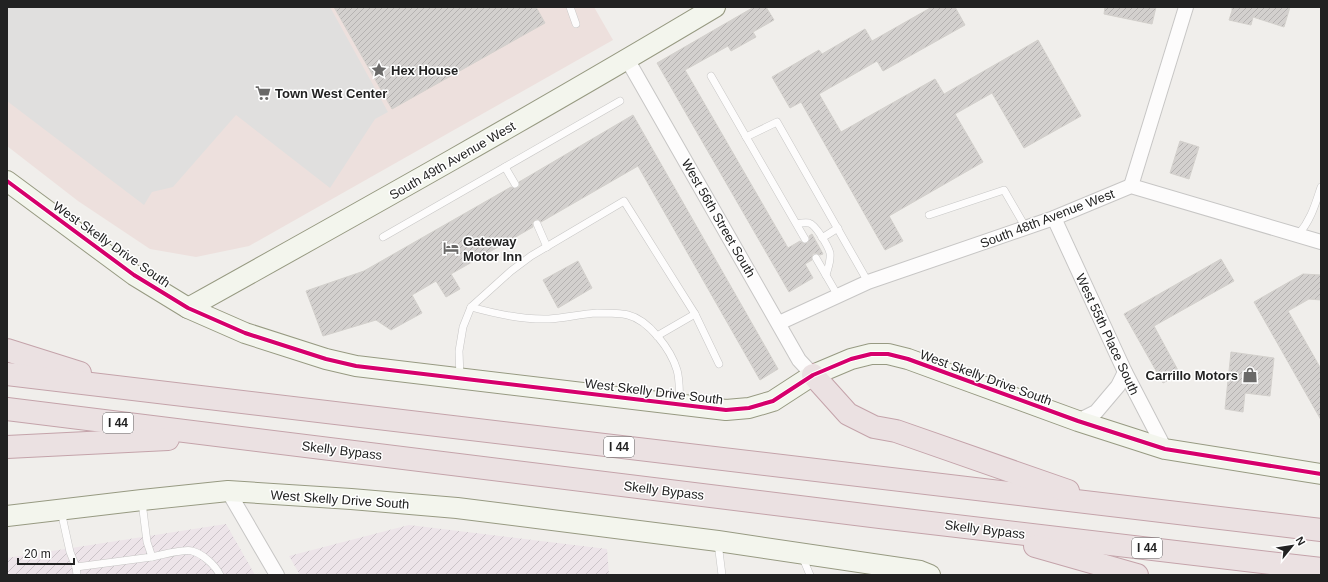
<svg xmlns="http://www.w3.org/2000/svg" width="1328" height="582" viewBox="0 0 1328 582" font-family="Arial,sans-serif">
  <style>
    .commercial { fill: #ede0dd }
    .industrial { fill: url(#industrial-furrows) }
    .parking { fill: #e0dfde }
    .building { fill: url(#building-hatch); stroke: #d3d0cc }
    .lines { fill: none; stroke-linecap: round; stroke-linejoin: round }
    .lane-casing { stroke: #c7c6c5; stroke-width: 8 }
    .street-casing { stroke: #c7c6c5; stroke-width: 16 }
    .secondary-casing { stroke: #979a82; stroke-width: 22 }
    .highway-casing { stroke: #c4a3aa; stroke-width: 24 }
    .lane { stroke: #fdfcfc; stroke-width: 7 }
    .street { stroke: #fdfcfc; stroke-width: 14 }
    .secondary { stroke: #f3f5ed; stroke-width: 20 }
    .highway { stroke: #ebe1e2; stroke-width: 22 }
    .cycleway-casing { stroke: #fff; stroke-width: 6 }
    .cycleway { stroke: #d6006c; stroke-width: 4 }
    .labels { text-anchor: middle; stroke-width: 3; stroke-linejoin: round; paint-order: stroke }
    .shield { fill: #fff; stroke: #646464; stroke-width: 1 }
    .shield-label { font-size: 12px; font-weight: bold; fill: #222 }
    .poi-label { font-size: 13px; font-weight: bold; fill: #222; stroke: #fff; text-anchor: start }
    .street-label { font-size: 13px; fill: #222; stroke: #fff }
  </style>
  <defs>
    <pattern id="industrial-furrows" width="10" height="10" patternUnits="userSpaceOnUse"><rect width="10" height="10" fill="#ede4e9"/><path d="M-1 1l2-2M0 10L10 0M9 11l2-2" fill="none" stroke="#cbc3c8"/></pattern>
    <pattern id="building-hatch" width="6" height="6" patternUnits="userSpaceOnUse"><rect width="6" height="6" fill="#d3d0ce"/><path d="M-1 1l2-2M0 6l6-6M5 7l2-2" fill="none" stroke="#b5b2b1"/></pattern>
  </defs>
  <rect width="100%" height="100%" fill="#f0eeeb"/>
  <polygon class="commercial" points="7,7 594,7 613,40 249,246 196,257 150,249 78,201 7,146"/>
  <g class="industrial">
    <polygon points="226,524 255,575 7,575 7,558"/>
    <polygon points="409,525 607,549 609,575 300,575 289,556"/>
  </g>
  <polygon class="parking" points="7,7 330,7 388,112 375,119 330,188 236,115 173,187 152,192 144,205 7,101"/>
  <g class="building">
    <polygon points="334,7 536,7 545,23 392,109"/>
    <polygon points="754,7 766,7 774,20 753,32 756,37 731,51 728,46 685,70 788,248 800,241 803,243 807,243 810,239 809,236 812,234 823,254 820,255 816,253 813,254 812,256 812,260 805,264 813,278 789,292 657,63"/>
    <polygon points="932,7 955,7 965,25 883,71 877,61 819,94 841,132 935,79 944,94 1038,40 1081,116 1024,148 992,93 955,114 983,162 889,216 903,241 885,250 801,102 790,108 772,77 819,50 822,54 865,29 872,41"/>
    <polygon points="1105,7 1156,7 1152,24 1104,14"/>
    <polygon points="1232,7 1290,7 1284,27 1253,17 1251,25 1229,20 1232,11"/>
    <polygon points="633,115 778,369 760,380 638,166 541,222 538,219 535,220 532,223 533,227 451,274 460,289 446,297 436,281 412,295 422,313 391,330 376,320 323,336 306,291 364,271 511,187 513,188 517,188 520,186 519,182"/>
    <polygon points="1180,141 1199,147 1189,179 1170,173"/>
    <polygon points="1221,259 1234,281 1154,326 1180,374 1163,383 1124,314"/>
    <polygon points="578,261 592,288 558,308 543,280"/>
    <polygon points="1303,274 1321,275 1321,300 1309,299 1288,311 1321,369 1321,420 1254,302"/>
    <polygon points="1231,352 1274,358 1270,396 1245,393 1243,412 1225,409"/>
  </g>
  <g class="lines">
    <defs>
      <g id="lane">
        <polyline points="570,7 576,24"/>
        <polyline points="711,76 805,239"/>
        <polyline points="746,137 777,122 868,282"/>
        <polyline points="515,184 505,167 620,101"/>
        <polyline points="929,215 1004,190 1026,228"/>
        <polyline points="537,224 547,247"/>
        <path d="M797 224C801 223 805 222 809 223 816 225 828 246 830 253 831 261 828 268 826 275"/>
        <path d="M1298 235C1311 220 1315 205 1321 187"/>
        <polyline points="383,237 505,167"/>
        <polyline points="822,238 838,228"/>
        <polyline points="816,258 838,296"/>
        <polyline points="471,307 511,271 531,256 624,201 695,314 719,364"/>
        <polyline points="657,336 695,314"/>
        <path d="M460 378 459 351 463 327 471 307C496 314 523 320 549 319 565 318 581 314 597 313 605 313 620 313 628 315 649 320 671 350 677 370 680 380 679 393 680 404"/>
        <polyline points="61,511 70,552 76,567 77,575"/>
        <polyline points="718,543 722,575"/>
        <polyline points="802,556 810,575"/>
        <path d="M152 557C160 555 186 549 192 551 203 554 215 565 220 575"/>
        <polyline points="76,567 152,557 147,542 142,502"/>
      </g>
      <g id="street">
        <polyline points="627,59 799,360 813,375"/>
        <polyline points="1131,186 1186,7"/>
        <polyline points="1054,218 1125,372 1165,449"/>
        <polyline points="779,323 868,282 1054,218 1131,186 1321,242"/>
        <polyline points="1078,421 1096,412 1118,386 1125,372"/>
        <polyline points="228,491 277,575"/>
      </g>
      <g id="secondary">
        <polyline points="7,181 134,275 188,308 245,333 326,359 356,366 726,410 749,408 773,401 813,375 851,359 871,354 888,354 908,359 1078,421 1165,449 1321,474"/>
        <path d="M188 308C364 210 541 111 715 7"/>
        <polyline points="7,516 142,500 228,491 351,499 457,508 718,541 920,571 930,575"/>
      </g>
      <g id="highway">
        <polyline points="7,350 80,373"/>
        <polyline points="7,374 1321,530"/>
        <polyline points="813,375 848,414 874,427 896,431 1068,491"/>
        <polyline points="7,409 880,517 1321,569"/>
        <polyline points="7,447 168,439"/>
        <polyline points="1035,546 1137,575"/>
      </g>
    </defs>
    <use href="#lane" class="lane-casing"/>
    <use href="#street" class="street-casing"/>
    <use href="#secondary" class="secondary-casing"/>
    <use href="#highway" class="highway-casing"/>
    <use href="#lane" class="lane"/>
    <use href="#street" class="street"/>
    <use href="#secondary" class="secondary"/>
    <use href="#highway" class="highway"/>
    <defs>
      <polyline id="cycleway" points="7,181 134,275 188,308 245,333 326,359 356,366 726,410 749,408 773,401 813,375 851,359 871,354 888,354 908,359 1078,421 1165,449 1321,474"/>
    </defs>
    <use href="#cycleway" class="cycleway-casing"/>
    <use href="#cycleway" class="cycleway"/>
  </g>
  <defs>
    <symbol id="sight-bare" viewBox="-9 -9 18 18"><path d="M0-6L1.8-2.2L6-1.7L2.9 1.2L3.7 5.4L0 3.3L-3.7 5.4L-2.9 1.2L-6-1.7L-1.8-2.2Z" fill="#6a6968" stroke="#fff" stroke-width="2.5" paint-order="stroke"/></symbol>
    <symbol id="supermarket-bare" viewBox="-9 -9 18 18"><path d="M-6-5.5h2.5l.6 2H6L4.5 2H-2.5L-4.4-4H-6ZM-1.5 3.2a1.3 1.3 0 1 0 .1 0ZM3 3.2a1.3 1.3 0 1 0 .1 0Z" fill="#6a6968" stroke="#fff" stroke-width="2.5" paint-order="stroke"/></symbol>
    <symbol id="hotel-bare" viewBox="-9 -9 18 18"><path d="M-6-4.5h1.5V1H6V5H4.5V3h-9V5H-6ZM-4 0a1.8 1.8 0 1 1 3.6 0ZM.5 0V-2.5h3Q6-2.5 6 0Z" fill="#6a6968" stroke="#fff" stroke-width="2.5" paint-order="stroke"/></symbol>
    <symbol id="shop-bare" viewBox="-9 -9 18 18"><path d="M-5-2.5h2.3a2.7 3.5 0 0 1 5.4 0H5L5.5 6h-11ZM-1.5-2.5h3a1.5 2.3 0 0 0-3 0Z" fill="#6a6968" stroke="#fff" stroke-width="2.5" paint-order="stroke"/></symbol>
  </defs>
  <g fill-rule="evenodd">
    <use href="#sight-bare" x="368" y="59" width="22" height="22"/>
    <use href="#supermarket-bare" x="252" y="82" width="22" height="22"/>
    <use href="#hotel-bare" x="440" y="237" width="22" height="22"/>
    <use href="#shop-bare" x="1239" y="364" width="22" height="22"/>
  </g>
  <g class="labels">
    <g class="shield">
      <rect x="103" y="413" width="30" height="20" rx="3"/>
      <rect x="604" y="437" width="30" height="20" rx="3"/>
      <rect x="1132" y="538" width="30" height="20" rx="3"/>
    </g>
    <g class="shield-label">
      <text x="118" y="427">I 44</text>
      <text x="619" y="451">I 44</text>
      <text x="1147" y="552">I 44</text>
    </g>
    <g class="poi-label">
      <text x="391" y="75">Hex House</text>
      <text x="275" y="98">Town West Center</text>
      <text x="463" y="246">Gateway<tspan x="463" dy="15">Motor Inn</tspan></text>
      <text x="1238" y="380" text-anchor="end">Carrillo Motors</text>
    </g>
    <g class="street-label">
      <text transform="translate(452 160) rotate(-30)" y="5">South 49th Avenue West</text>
      <text transform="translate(719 218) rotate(60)" y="5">West 56th Street South</text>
      <text transform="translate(1047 218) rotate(-21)" y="5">South 48th Avenue West</text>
      <text transform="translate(112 244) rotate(35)" y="5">West Skelly Drive South</text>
      <text transform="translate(1108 334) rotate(65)" y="5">West 55th Place South</text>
      <text transform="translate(986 377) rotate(20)" y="5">West Skelly Drive South</text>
      <text transform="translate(654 391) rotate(7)" y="5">West Skelly Drive South</text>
      <text transform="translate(342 450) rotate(7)" y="5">Skelly Bypass</text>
      <text transform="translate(664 490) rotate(7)" y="5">Skelly Bypass</text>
      <text transform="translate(340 499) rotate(4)" y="5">West Skelly Drive South</text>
      <text transform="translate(985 529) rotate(7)" y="5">Skelly Bypass</text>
    </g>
  </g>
  <rect width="1328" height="582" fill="none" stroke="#222222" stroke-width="16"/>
  <g transform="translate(1292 546) rotate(60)" stroke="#ffffff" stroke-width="3" paint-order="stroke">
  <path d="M0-3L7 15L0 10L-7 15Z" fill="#222222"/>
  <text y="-6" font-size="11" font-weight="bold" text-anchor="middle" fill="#222222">N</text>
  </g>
  <path d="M18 558v6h56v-6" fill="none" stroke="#222222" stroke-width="2"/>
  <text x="24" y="558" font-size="12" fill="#222222" stroke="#ffffff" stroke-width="3" paint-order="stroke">20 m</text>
</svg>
